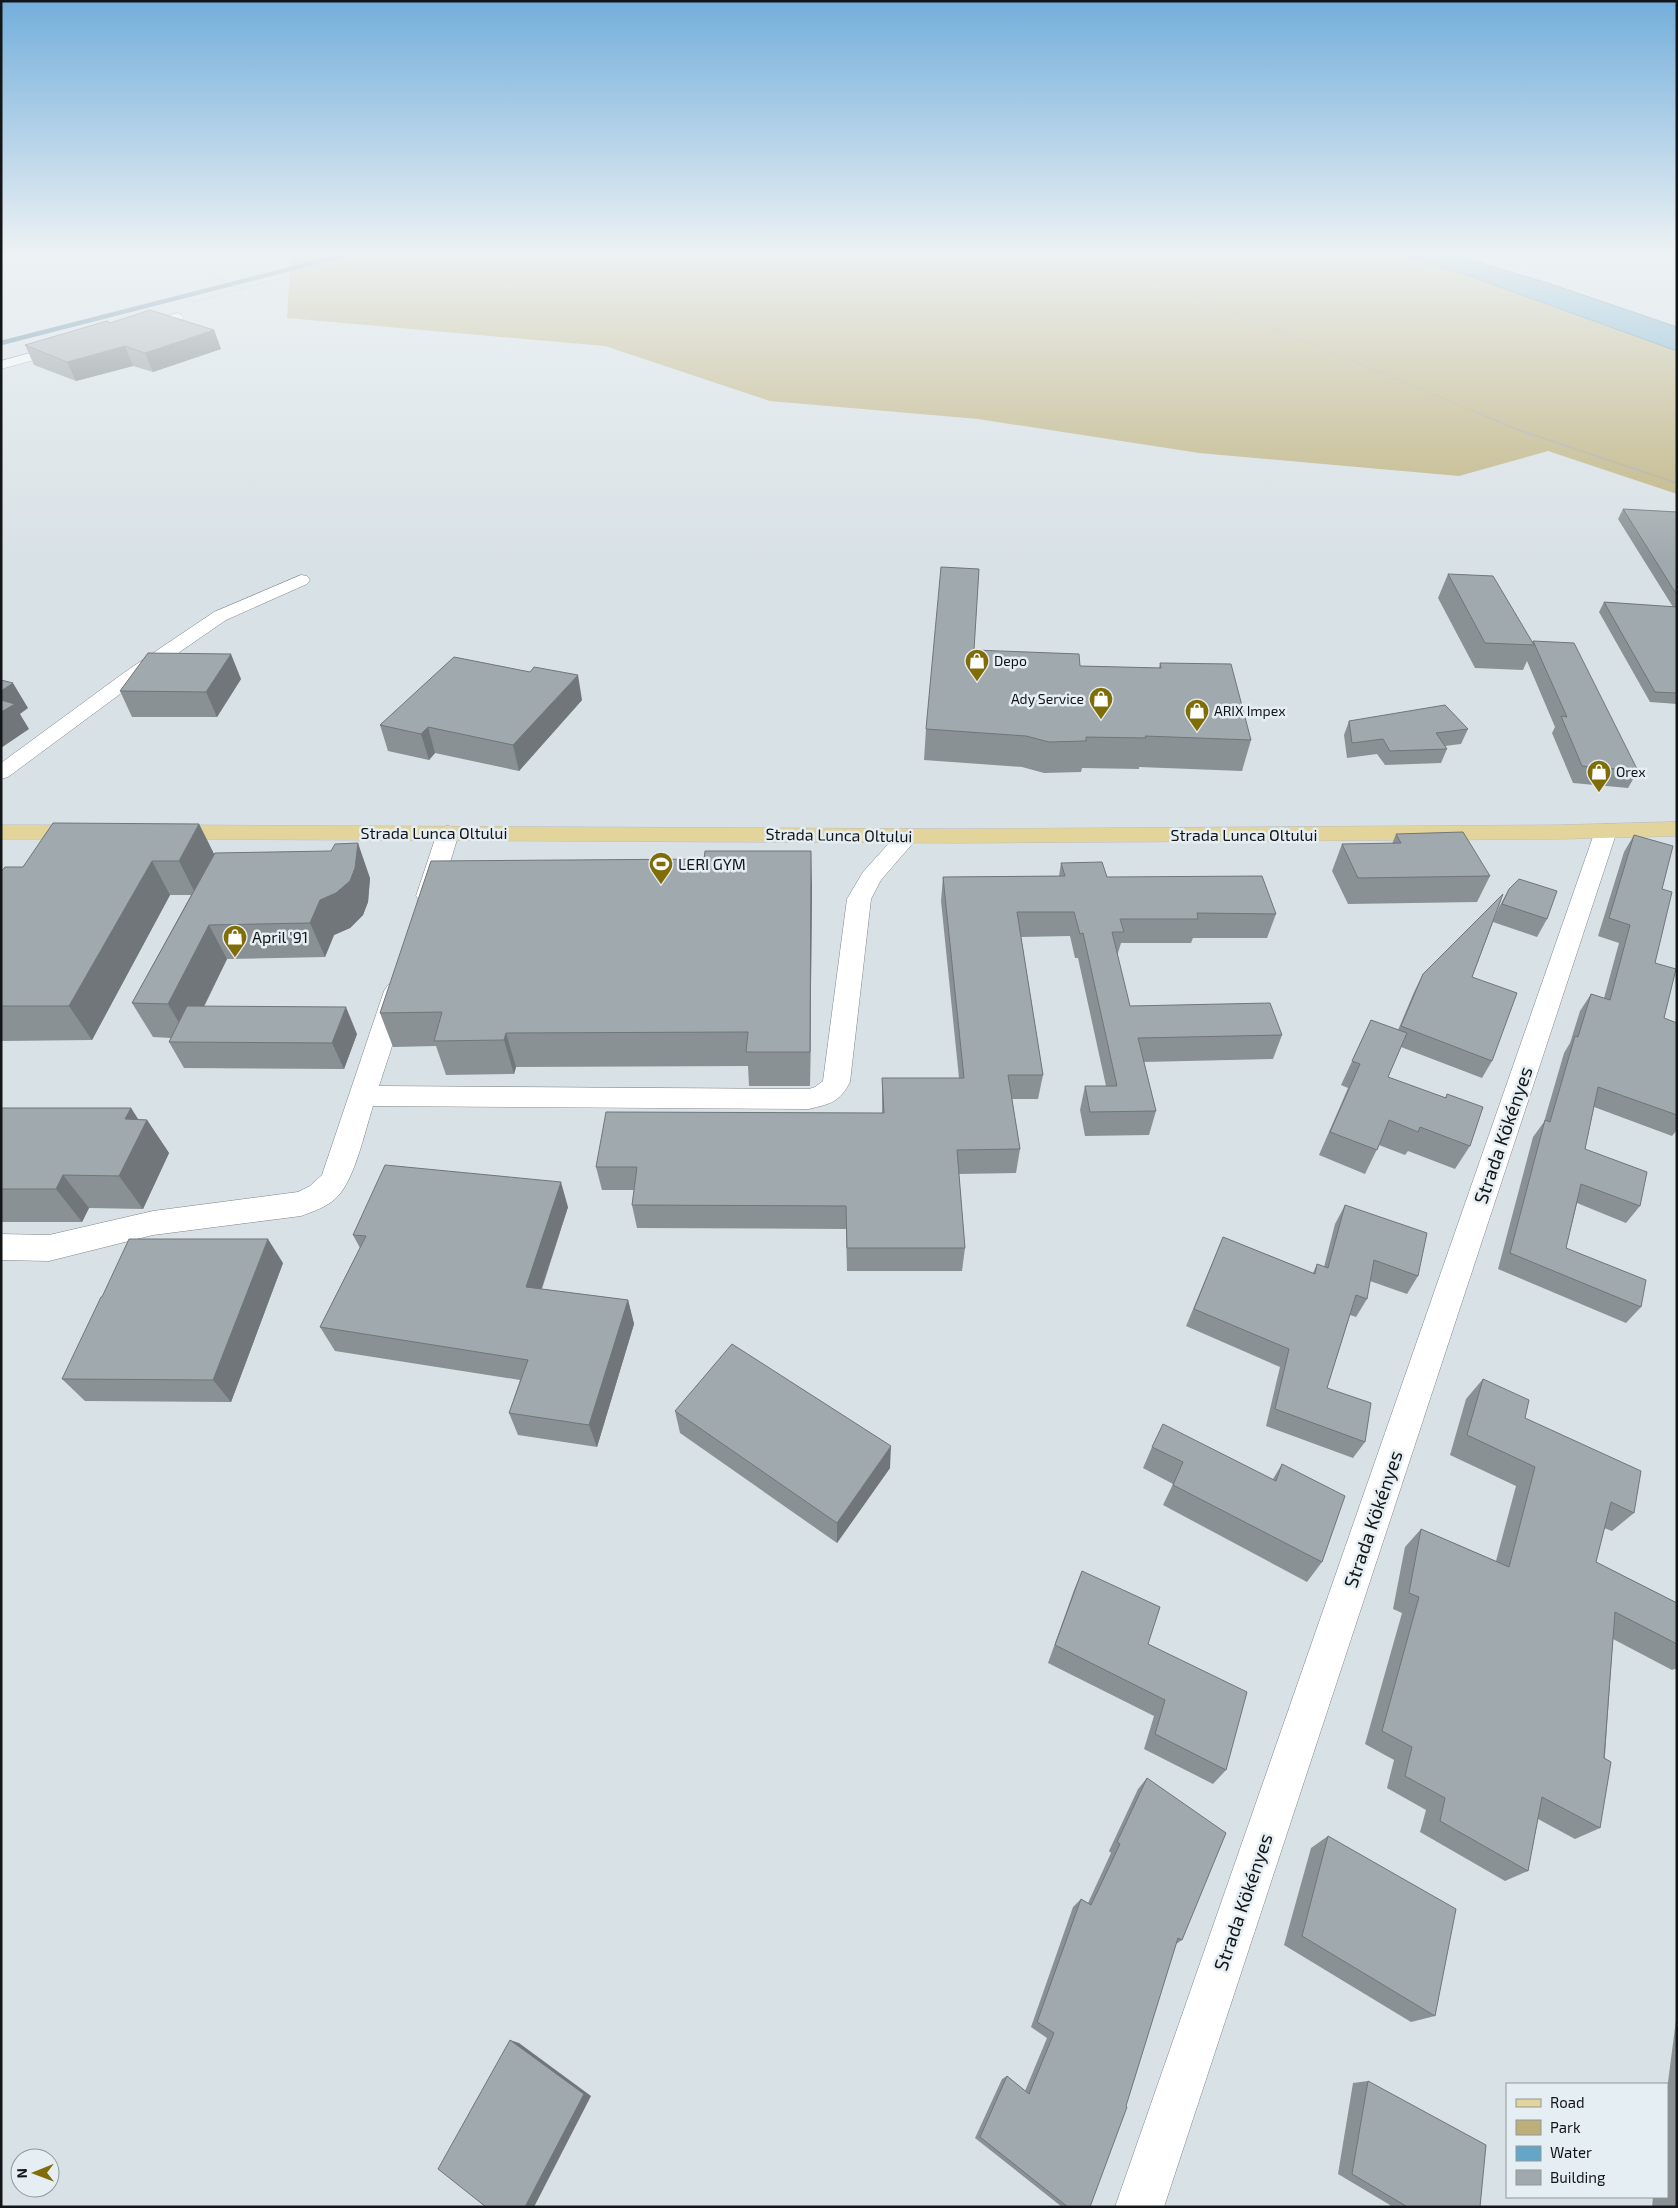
<svg xmlns="http://www.w3.org/2000/svg" width="1678" height="2208" viewBox="0 0 1678 2208" font-family="'Exo 2',sans-serif">
  <style>
    .green { fill: #bdaf79 }
    .water { fill: #63a6c8; stroke: #4b7b93 }
    .lines { fill: none; stroke-linecap: round; stroke-linejoin: round }
    .stream { stroke: #4b7b93; stroke-width: 4.5 }
    .minor-casing { stroke: #7e868b; stroke-width: 1 }
    .major-casing { stroke: #bdbebe; stroke-width: 1 }
    .path-far1 { stroke: #9aa1a5; stroke-width: 1; stroke-dasharray: 1 1; stroke-linecap: butt }
    .path { stroke: #9aa1a5; stroke-width: 2; stroke-dasharray: 1 1; stroke-linecap: butt }
    .minor { fill: #fff; fill-rule: evenodd }
    .major { fill: #e2d49b; fill-rule: evenodd }
    .wall { fill: #8a9195 }
    .shaded-wall { fill: #707679 }
    .building { fill: #a0a9ad; stroke: #707679 }
    .labels { text-anchor: middle; stroke-width: 5; stroke-linejoin: round; paint-order: stroke }
    .far-poi-label { font-size: 14px; fill: #131618; stroke: #e5eef3; text-anchor: start }
    .street-label { font-size: 16px; fill: #131618; stroke: #e5eef3 }
    .poi-label { font-size: 16px; fill: #131618; stroke: #e5eef3; text-anchor: start }
    .near-street-label { font-size: 19px; fill: #131618; stroke: #e5eef3 }
  </style>
  <rect width="100%" height="100%" fill="#d8e1e6"/>
  <polygon class="green" points="284,254 1396,254 1461,273 1677,351 1677,494 1548,451 1459,476 1199,453 978,419 770,401 605,346 287,318 291,256"/>
  <polygon class="water" points="1396,254 1451,254 1551,284 1677,327 1677,351 1461,273"/>
  <g class="lines">
    <polyline class="stream" points="1,343 349,254"/>
    <defs>
      <g id="minor">
        <polygon points="178,313 184,317 182,320 138,332 132,328 134,325"/>
        <polygon points="67,343 73,347 71,350 1,369 1,361"/>
        <polygon points="301,575 307,576 310,580 307,584 226,620 139,680 8,777 1,779 1,763 125,672 214,612"/>
        <polygon points="1606,824 1614,826 1617,831 1164,2207 1115,2207 1595,831 1598,826"/>
        <polygon points="448,826 456,828 459,833 440,896 436,901 428,904 420,901 416,896 437,833 440,828"/>
        <path d="M908 829 916 831 919 836 881 880 871 899 850 1082C840 1102 830 1104 809 1109L373 1106C365 1131 355 1178 338 1196 328 1207 314 1211 301 1216L153 1235 49 1261 1 1260V1234L49 1235 153 1211 298 1192 310 1186 322 1175 384 991 388 985 397 982 406 985 410 991 379 1086 809 1089 815 1087 823 1081 847 899 863 872 900 831Z"/>
      </g>
      <g id="major">
        <polygon points="1677,822 1677,836 1561,839 959,843 166,839 158,837 155,832 158,827 166,825 959,829 1561,825"/>
        <polygon points="1,825 83,825 91,827 94,832 91,837 83,839 1,839"/>
      </g>
    </defs>
    <use href="#minor" class="minor-casing"/>
    <use href="#major" class="major-casing"/>
    <g class="path-far1">
      <polyline points="221,254 223,259 210,275 242,288"/>
      <polyline points="1085,254 1258,322 1479,413"/>
      <polyline points="192,302 360,258 388,254"/>
    </g>
    <polyline class="path" points="1476,412 1519,430 1677,483"/>
    <use href="#minor" class="minor"/>
    <use href="#major" class="major"/>
  </g>
  <g class="wall">
    <polygon points="110,323 214,330 221,349 153,372 133,366 76,381 34,365 25,345"/>
    <polygon points="1623,509 1677,512 1677,704 1650,702 1599,612 1604,602 1673,607 1618,519"/>
    <polygon points="1448,574 1532,642 1533,641 1638,771 1628,788 1573,783 1552,733 1555,727 1527,661 1523,670 1475,668 1438,598"/>
    <polygon points="974,650 1080,666 1159,668 1160,663 1251,740 1242,771 1139,767 1139,769 1082,768 1081,772 1044,773 1022,767 924,760 926,729"/>
    <polygon points="241,679 217,717 132,717 120,691"/>
    <polygon points="582,700 519,771 435,753 429,760 388,751 380,725"/>
    <polygon points="1349,721 1468,729 1461,744 1445,746 1447,749 1441,763 1385,765 1377,754 1347,758 1344,735"/>
    <polygon points="199,824 214,854 370,878 368,902 363,915 350,928 334,935 325,957 227,959 204,1007 357,1034 344,1069 184,1068 169,1042 171,1038 153,1037 132,1003 191,895 170,895 92,1040 1,1041 1,872"/>
    <polygon points="1396,834 1490,876 1477,902 1348,904 1332,871 1342,844 1392,844"/>
    <polygon points="1634,835 1662,889 1655,963 1664,1018 1677,1023 1677,1130 1672,1136 1594,1107 1585,1149 1640,1206 1626,1223 1577,1203 1566,1248 1641,1307 1626,1323 1498,1269 1533,1137 1544,1122 1564,1053 1570,1043 1580,1011 1591,994 1604,998 1619,943 1598,936 1624,852"/>
    <polygon points="1061,863 1107,877 1276,914 1267,938 1193,938 1191,943 1121,943 1117,956 1130,1006 1282,1035 1273,1059 1143,1062 1156,1111 1149,1135 1085,1136 1080,1110 1085,1086 1106,1086 1078,958 1075,958 1070,936 1021,937 1043,1075 1038,1099 1012,1099 1020,1149 1016,1173 959,1174 965,1248 962,1271 847,1271 846,1229 637,1228 632,1205 634,1190 602,1190 596,1167 882,1113 882,1078 959,1078 941,901 943,877 1059,876"/>
    <polygon points="812,885 810,1086 749,1086 748,1066 516,1067 514,1074 446,1075 436,1046 393,1047 380,1013"/>
    <polygon points="1509,889 1547,919 1537,937 1493,922 1472,977 1492,1061 1482,1078 1401,1047 1388,1077 1445,1098 1447,1094 1470,1146 1455,1169 1408,1151 1405,1155 1379,1145 1365,1174 1319,1155 1348,1088 1341,1085 1371,1020 1398,1030 1414,992 1423,974 1493,921 1499,907"/>
    <polygon points="1,1108 131,1108 138,1119 147,1120 169,1153 143,1209 89,1208 82,1222 1,1222"/>
    <polygon points="1345,1205 1418,1276 1407,1294 1370,1281 1367,1299 1356,1317 1350,1315 1327,1388 1365,1442 1353,1458 1266,1426 1280,1367 1186,1326 1223,1237 1313,1273 1317,1264 1324,1267 1335,1224"/>
    <polygon points="568,1207 542,1289 628,1300 634,1324 597,1447 518,1435 509,1413 520,1380 335,1351 320,1327 360,1248 353,1235"/>
    <polygon points="283,1263 231,1402 85,1401 62,1379"/>
    <polygon points="1483,1379 1525,1418 1634,1513 1612,1531 1604,1528 1596,1562 1677,1603 1677,1668 1672,1670 1613,1639 1600,1828 1575,1839 1538,1819 1528,1871 1505,1881 1420,1832 1426,1810 1387,1788 1394,1760 1365,1744 1402,1613 1393,1609 1405,1547 1421,1529 1496,1561 1516,1486 1450,1455 1466,1399"/>
    <polygon points="675,1411 890,1468 837,1543 680,1433"/>
    <polygon points="1152,1447 1273,1479 1282,1464 1322,1562 1307,1582 1163,1505 1173,1484 1143,1468"/>
    <polygon points="1082,1571 1148,1644 1226,1770 1213,1784 1144,1749 1154,1716 1048,1663 1074,1590"/>
    <polygon points="1147,1778 1182,1940 1176,1944 1090,2207 1062,2207 975,2138 1002,2079 1007,2076 1025,2091 1047,2038 1031,2027 1073,1907 1081,1899 1088,1903 1111,1853 1109,1851 1138,1789"/>
    <polygon points="1328,1836 1435,2016 1411,2022 1284,1945 1311,1848"/>
    <polygon points="1677,2012 1677,2207 1652,2207 1653,2197 1667,2197 1667,2090"/>
    <polygon points="1368,2081 1480,2207 1390,2207 1390,2205 1338,2174 1353,2083"/>
  </g>
  <g class="shaded-wall">
    <polygon points="214,330 221,349 153,372 145,353"/>
    <polygon points="125,346 133,366 76,381 67,362"/>
    <polygon points="231,654 241,679 217,717 206,692"/>
    <polygon points="578,675 582,700 519,771 513,745"/>
    <polygon points="13,683 28,708 20,714 29,729 1,748 1,691"/>
    <polygon points="428,727 435,753 429,760 421,734"/>
    <polygon points="199,824 216,858 196,895 179,861"/>
    <polygon points="358,843 370,878 368,902 363,915 350,928 334,935 325,957 310,923 320,900"/>
    <polygon points="811,851 812,885 810,1086 810,1052"/>
    <polygon points="152,861 170,895 92,1040 69,1006"/>
    <polygon points="209,925 227,959 188,1038 168,1004"/>
    <polygon points="346,1007 357,1034 344,1069 332,1043"/>
    <polygon points="506,1033 516,1067 514,1074 504,1040"/>
    <polygon points="131,1108 143,1127 147,1120 169,1153 143,1209 119,1176 125,1119"/>
    <polygon points="63,1175 89,1208 82,1222 56,1189"/>
    <polygon points="561,1182 568,1207 534,1311 526,1287"/>
    <polygon points="268,1239 283,1263 231,1402 213,1380"/>
    <polygon points="628,1300 634,1324 597,1447 589,1425"/>
    <polygon points="891,1446 890,1468 837,1543 837,1523"/>
    <polygon points="510,2040 519,2043 591,2096 534,2207 525,2207"/>
  </g>
  <g class="building">
    <polygon points="150,310 214,330 145,353 125,346 67,362 25,345 107,321 110,323"/>
    <polygon points="1623,509 1677,512 1677,595"/>
    <polygon points="941,567 979,569 974,650 1079,654 1080,666 1161,668 1160,663 1231,664 1251,740 1145,736 1146,738 1086,737 1086,741 1049,742 1026,736 926,729"/>
    <polygon points="1448,574 1493,576 1534,645 1485,643"/>
    <polygon points="1604,602 1677,607 1677,693 1655,692"/>
    <polygon points="1533,641 1574,643 1638,771 1582,766 1561,716 1567,717"/>
    <polygon points="148,653 231,654 206,692 120,691"/>
    <polygon points="454,657 530,672 534,667 578,675 513,745 428,727 421,734 380,725"/>
    <polygon points="1,680 13,683 1,691"/>
    <polygon points="1,700 15,704 1,712"/>
    <polygon points="1445,705 1468,729 1436,733 1447,749 1390,751 1383,739 1352,743 1349,721"/>
    <polygon points="53,823 199,824 179,861 152,861 69,1006 1,1006 1,872 5,867 23,867"/>
    <polygon points="1463,832 1490,876 1358,878 1342,844 1401,843 1396,834"/>
    <polygon points="1634,835 1673,846 1662,889 1672,892 1655,963 1676,969 1664,1018 1677,1023 1677,1115 1598,1087 1585,1149 1647,1172 1640,1206 1581,1184 1566,1248 1646,1280 1641,1307 1510,1253 1545,1120 1550,1122 1575,1036 1578,1037 1591,994 1610,1000 1630,925 1609,918"/>
    <polygon points="358,843 355,868 350,881 336,893 320,900 310,923 209,925 168,1004 132,1003 215,853 331,851 335,844"/>
    <polygon points="705,851 811,851 810,1052 746,1052 748,1032 506,1033 504,1040 434,1041 442,1012 380,1013 431,861 704,859"/>
    <polygon points="1102,862 1107,877 1262,876 1276,914 1197,913 1198,919 1120,919 1124,932 1112,932 1130,1006 1270,1003 1282,1035 1138,1038 1156,1111 1090,1112 1085,1086 1117,1086 1083,933 1080,934 1074,912 1017,912 1043,1075 1008,1075 1020,1149 957,1150 965,1248 847,1248 846,1206 632,1205 637,1167 596,1167 606,1112 884,1113 882,1078 964,1078 943,877 1065,876 1061,863"/>
    <polygon points="1519,879 1557,891 1547,919 1502,904 1509,889"/>
    <polygon points="1503,894 1472,977 1517,993 1492,1061 1401,1026 1423,974"/>
    <polygon points="187,1006 346,1007 332,1043 169,1042"/>
    <polygon points="1371,1020 1407,1033 1388,1077 1446,1098 1447,1094 1483,1107 1470,1146 1420,1127 1418,1132 1389,1120 1377,1150 1330,1132 1360,1064 1352,1061"/>
    <polygon points="1,1108 131,1108 125,1119 147,1120 119,1176 63,1175 56,1189 1,1189"/>
    <polygon points="385,1165 561,1182 526,1287 628,1300 589,1425 509,1413 528,1360 320,1327 366,1236 353,1235"/>
    <polygon points="1345,1205 1427,1233 1418,1276 1374,1260 1367,1299 1356,1295 1327,1388 1371,1403 1365,1442 1275,1409 1289,1349 1194,1309 1223,1237 1315,1274 1317,1264 1328,1268"/>
    <polygon points="129,1239 268,1239 213,1380 62,1379 101,1297 102,1297"/>
    <polygon points="732,1344 891,1446 837,1523 675,1411"/>
    <polygon points="1483,1379 1529,1400 1525,1418 1641,1471 1634,1513 1611,1502 1596,1562 1677,1603 1677,1644 1615,1612 1604,1758 1611,1762 1600,1828 1542,1797 1528,1871 1440,1821 1445,1798 1405,1776 1412,1747 1382,1731 1419,1597 1409,1593 1421,1529 1509,1567 1535,1467 1467,1435"/>
    <polygon points="1163,1424 1276,1481 1282,1464 1345,1496 1322,1562 1173,1485 1183,1462 1152,1447"/>
    <polygon points="1082,1571 1160,1607 1148,1644 1247,1692 1226,1770 1155,1734 1165,1700 1055,1645"/>
    <polygon points="1147,1778 1226,1833 1182,1940 1178,1938 1126,2106 1127,2107 1090,2207 1068,2207 980,2137 1007,2076 1029,2094 1054,2033 1037,2022 1081,1899 1091,1905 1120,1844 1117,1842"/>
    <polygon points="1328,1836 1456,1909 1435,2016 1302,1936"/>
    <polygon points="510,2040 584,2094 525,2207 486,2207 438,2169"/>
    <polygon points="1368,2081 1486,2145 1480,2207 1406,2207 1406,2206 1352,2174"/>
  </g>
  <linearGradient id="sky" x2="0" y2="1"><stop stop-color="#73aedb"/><stop offset="0.45" stop-color="#edf2f4"/><stop offset="1" stop-color="#edf2f4" stop-opacity="0"/></linearGradient>
  <rect width="1678" height="563" fill="url(#sky)"/>
  <defs>
    <symbol id="shop-pin" viewBox="-11 -11 22 30"><path d="M0 17L-7.5 6A9.5 9.5 0 1 1 7.5 6Z" fill="#816d08" stroke="#e5eef3"/><path d="M-5-2.5h2.3a2.7 3.5 0 0 1 5.4 0H5L5.5 6h-11ZM-1.5-2.5h3a1.5 2.3 0 0 0-3 0Z" fill="#fff"/></symbol>
    <symbol id="stadium-pin" viewBox="-11 -11 22 30"><path d="M0 17L-7.5 6A9.5 9.5 0 1 1 7.5 6Z" fill="#816d08" stroke="#e5eef3"/><path d="M0-5a6.5 5 0 1 0 0 10a6.5 5 0 1 0 0-10ZM-3.5-1.8h7v3.6h-7Z" fill="#fff"/></symbol>
  </defs>
  <g fill-rule="evenodd">
    <use href="#shop-pin" x="963" y="647" width="28" height="38"/>
    <use href="#shop-pin" x="1087" y="685" width="28" height="38"/>
    <use href="#shop-pin" x="1183" y="697" width="28" height="38"/>
    <use href="#shop-pin" x="1585" y="758" width="28" height="38"/>
    <use href="#stadium-pin" x="647" y="850" width="28" height="38"/>
    <use href="#shop-pin" x="221" y="923" width="28" height="38"/>
  </g>
  <g class="labels">
    <g class="far-poi-label">
      <text x="994" y="666">Depo</text>
      <text x="1084" y="704" text-anchor="end">Ady Service</text>
      <text x="1214" y="716">ARIX Impex</text>
      <text x="1616" y="777">Orex</text>
    </g>
    <g class="street-label">
      <text x="434" y="839">Strada Lunca Oltului</text>
      <text transform="translate(839 835) rotate(1)" y="6">Strada Lunca Oltului</text>
      <text x="1244" y="841">Strada Lunca Oltului</text>
    </g>
    <g class="poi-label">
      <text x="678" y="870">LERI GYM</text>
      <text x="252" y="943">April '91</text>
    </g>
    <g class="near-street-label">
      <text transform="translate(1503 1135) rotate(-71)" y="7">Strada Kökényes</text>
      <text transform="translate(1373 1519) rotate(-71)" y="7">Strada Kökényes</text>
      <text transform="translate(1243 1902) rotate(-71)" y="7">Strada Kökényes</text>
    </g>
  </g>
  <rect width="1678" height="2208" fill="none" stroke="#131618" stroke-width="5"/>
  <rect x="1506" y="2083" width="162" height="115" fill="#e5eef3" stroke="#91989b"/>
  <rect x="1516" y="2099" width="25" height="8" fill="#e2d49b" stroke="#91989b"/>
  <text x="1550" y="2108" font-size="15" fill="#131618">Road</text>
  <rect x="1516" y="2120" width="25" height="15" fill="#bdaf79" stroke="#91989b"/>
  <text x="1550" y="2133" font-size="15" fill="#131618">Park</text>
  <rect x="1516" y="2146" width="25" height="15" fill="#63a6c8" stroke="#91989b"/>
  <text x="1550" y="2158" font-size="15" fill="#131618">Water</text>
  <rect x="1516" y="2170" width="25" height="15" fill="#a0a9ad" stroke="#91989b"/>
  <text x="1550" y="2183" font-size="15" fill="#131618">Building</text>
  <g transform="translate(35 2173) rotate(269)"><circle r="24" fill="#e5eef3" stroke="#91989b"/>
  <path d="M0-4L9 19L0 12L-9 19Z" fill="#816d08"/>
  <text y="-8" font-size="14" font-weight="bold" text-anchor="middle" fill="#131618">N</text>
  </g>
</svg>
